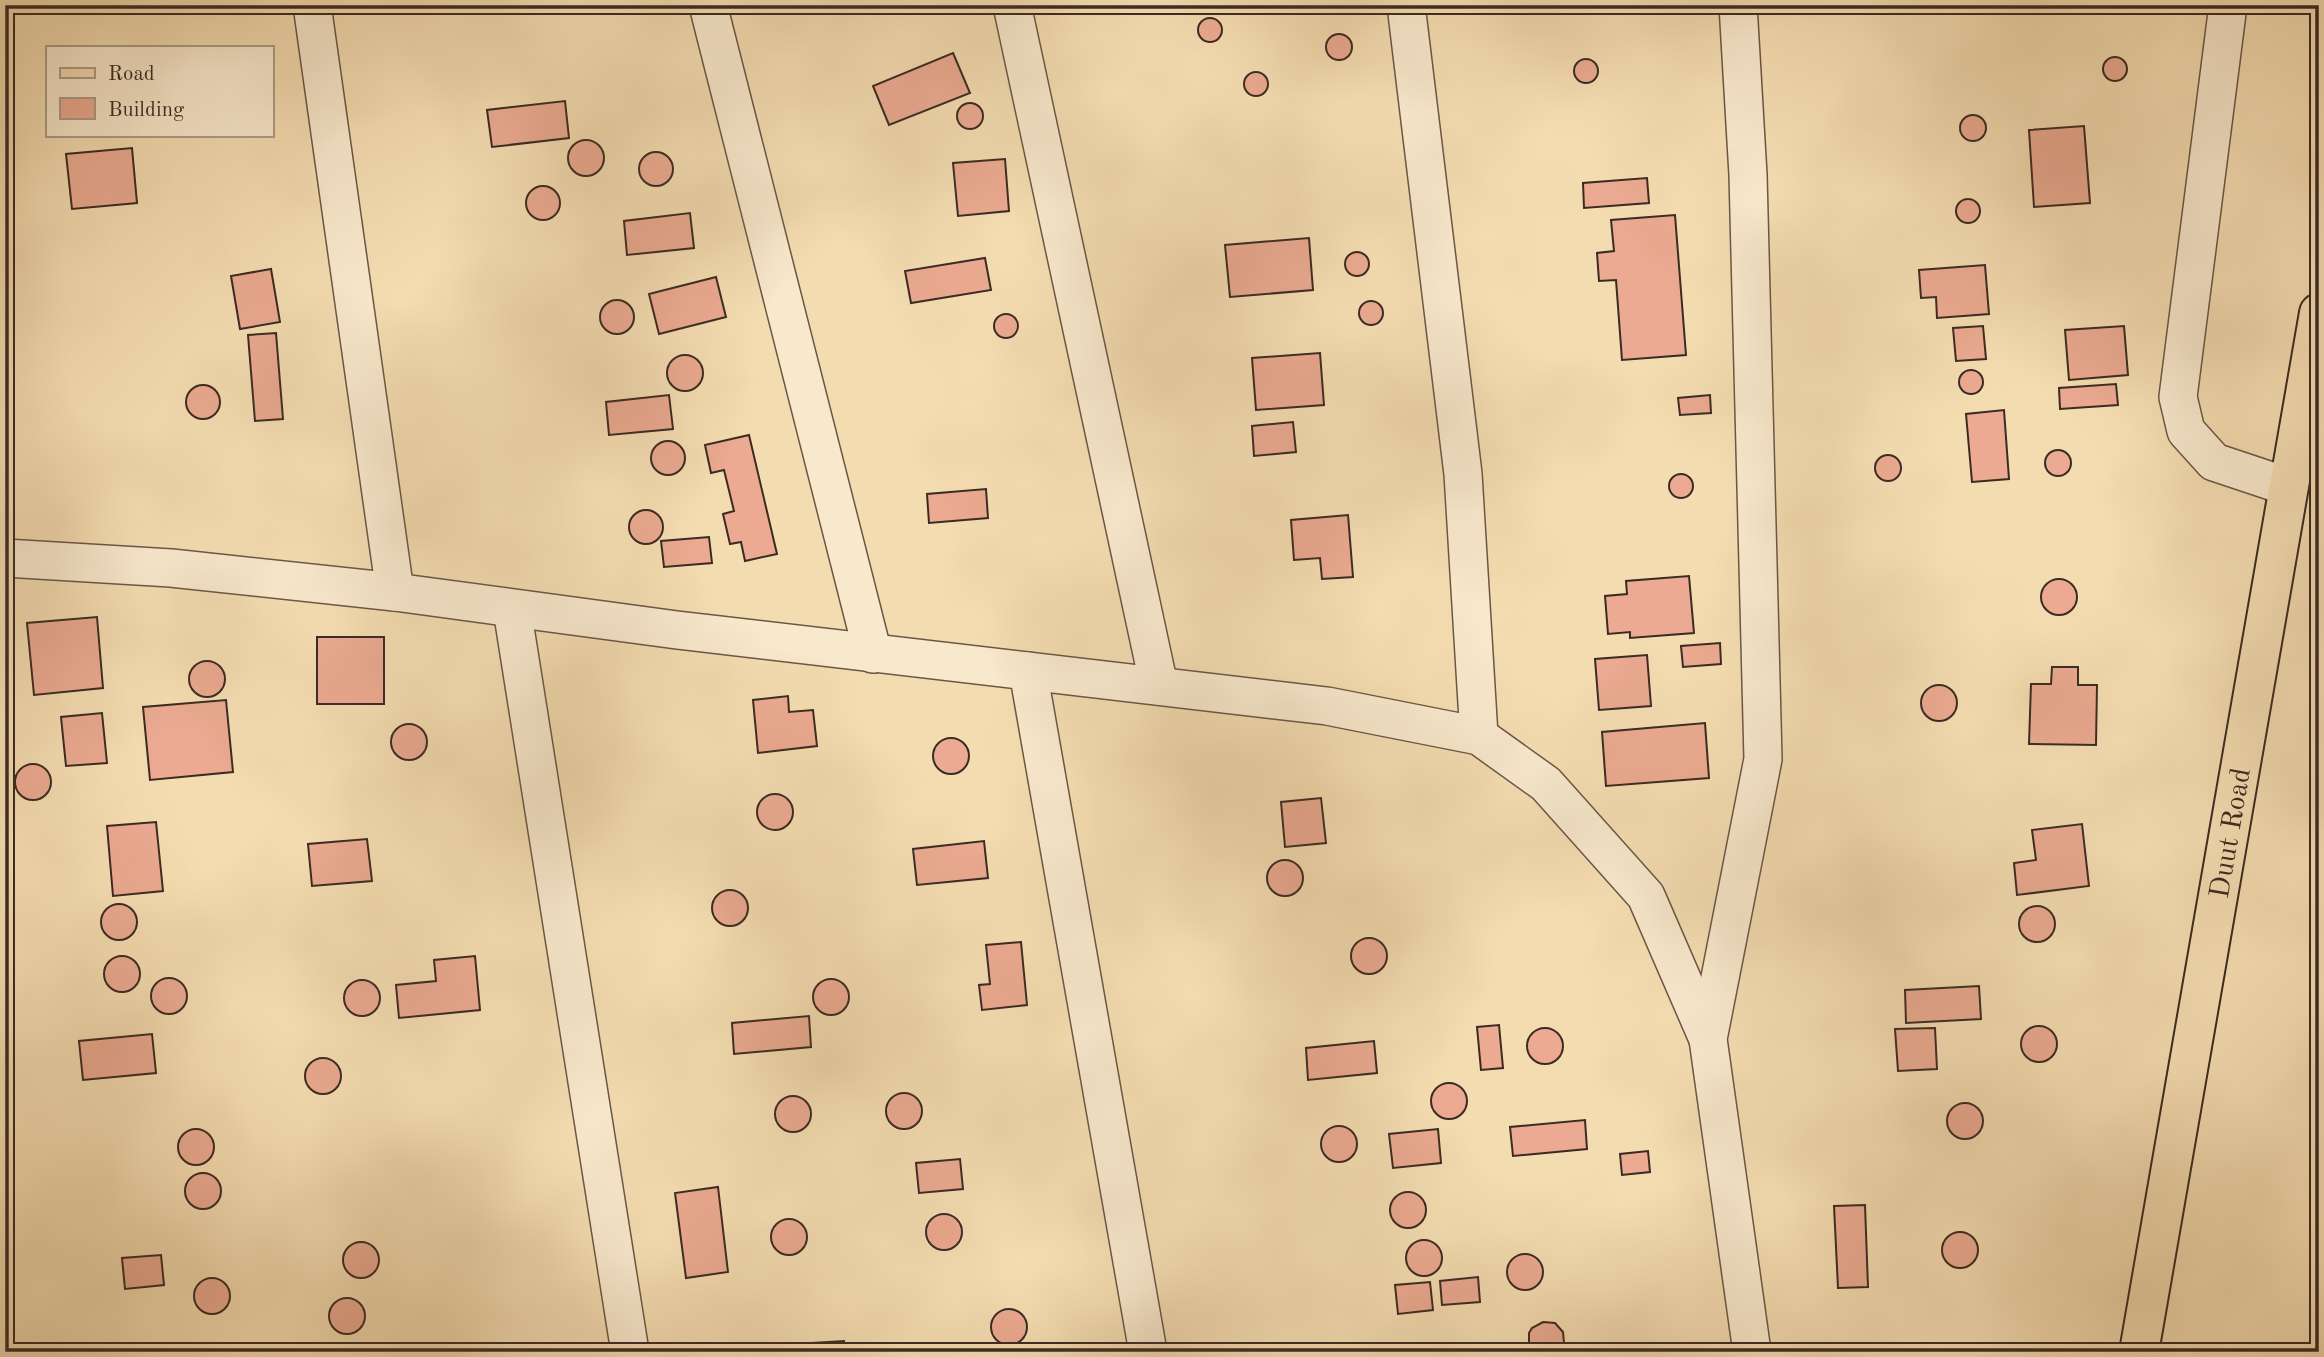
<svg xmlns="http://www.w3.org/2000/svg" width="2324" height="1357" viewBox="0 0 2324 1357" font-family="'Old Standard TT',serif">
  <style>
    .building { fill: #ebaa91; stroke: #3b2b23; stroke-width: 2 }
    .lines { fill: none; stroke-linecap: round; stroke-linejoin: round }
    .minor-casing { stroke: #695746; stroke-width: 40 }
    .major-casing { stroke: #3b2b23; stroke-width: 42 }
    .minor { stroke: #f8e8cc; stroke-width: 37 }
    .major { stroke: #f4dcb1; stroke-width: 38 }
    .labels { text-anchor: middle; stroke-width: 5; stroke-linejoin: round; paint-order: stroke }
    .street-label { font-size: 28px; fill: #3b2b23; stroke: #f8e8cc }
  </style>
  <rect width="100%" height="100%" fill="#f4dcb1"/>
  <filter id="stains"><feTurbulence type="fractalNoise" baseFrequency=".00286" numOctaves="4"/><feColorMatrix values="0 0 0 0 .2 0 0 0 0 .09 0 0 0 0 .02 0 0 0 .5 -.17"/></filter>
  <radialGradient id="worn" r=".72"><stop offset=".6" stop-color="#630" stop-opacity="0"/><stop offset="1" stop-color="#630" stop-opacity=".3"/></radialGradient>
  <g class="building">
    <polygon points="906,5 927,5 916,11"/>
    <circle cx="1210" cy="30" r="12"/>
    <circle cx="1339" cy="47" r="13"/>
    <polygon points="953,53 970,93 889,125 873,86"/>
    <circle cx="2115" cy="69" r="12"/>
    <circle cx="1586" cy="71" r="12"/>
    <circle cx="1256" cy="84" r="12"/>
    <polygon points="565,101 569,138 492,147 487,110"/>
    <circle cx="970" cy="116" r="13"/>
    <circle cx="1973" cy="128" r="13"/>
    <polygon points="2084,126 2090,203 2034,207 2029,130"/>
    <circle cx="586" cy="158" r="18"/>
    <polygon points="132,148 137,203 72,209 66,154"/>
    <circle cx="656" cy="169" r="17"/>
    <polygon points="1005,159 1009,211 958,216 953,163"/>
    <polygon points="1647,178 1649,203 1584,208 1583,183"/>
    <circle cx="543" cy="203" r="17"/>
    <circle cx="1968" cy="211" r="12"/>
    <polygon points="690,213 694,248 627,255 624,221"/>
    <polygon points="1675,215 1686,355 1622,360 1616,280 1599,281 1597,253 1614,251 1611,220"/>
    <polygon points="1309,238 1313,290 1230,297 1225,245"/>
    <circle cx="1357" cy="264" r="12"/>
    <polygon points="985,258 991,290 911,303 905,271"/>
    <polygon points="1985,265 1989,314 1937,318 1936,297 1921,298 1919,270"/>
    <polygon points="271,269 280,322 240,329 231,276"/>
    <polygon points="716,277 726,317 659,334 649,294"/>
    <circle cx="617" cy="317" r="17"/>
    <circle cx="1371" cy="313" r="12"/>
    <circle cx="1006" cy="326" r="12"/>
    <polygon points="1983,326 1986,359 1956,361 1953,328"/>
    <polygon points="2124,326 2128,375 2069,380 2065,330"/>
    <polygon points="276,333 283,419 255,421 248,335"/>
    <polygon points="1320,353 1324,405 1256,410 1252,358"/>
    <circle cx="685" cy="373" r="18"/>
    <circle cx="1971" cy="382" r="12"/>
    <polygon points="2116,384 2118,405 2060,409 2059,388"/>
    <circle cx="203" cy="402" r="17"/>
    <polygon points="669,395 673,429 609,435 606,402"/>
    <polygon points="1710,395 1711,413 1680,415 1678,398"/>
    <polygon points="8,401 12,439 5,439 5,402"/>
    <polygon points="2004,410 2009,479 1972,482 1966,414"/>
    <polygon points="1293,422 1296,452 1254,456 1252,426"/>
    <polygon points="749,435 777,554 745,561 741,542 730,544 723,514 734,511 724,470 711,473 705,445"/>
    <circle cx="668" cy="458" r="17"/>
    <circle cx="2058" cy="463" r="13"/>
    <circle cx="1888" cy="468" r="13"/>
    <circle cx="1681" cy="486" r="12"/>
    <polygon points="986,489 988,518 929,523 927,494"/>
    <circle cx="646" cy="527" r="17"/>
    <polygon points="1348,515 1353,577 1322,579 1320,558 1294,560 1291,520"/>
    <polygon points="709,537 712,563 664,567 661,541"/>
    <polygon points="1689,576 1694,633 1630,638 1630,632 1608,634 1605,596 1627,594 1626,581"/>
    <circle cx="2059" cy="597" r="18"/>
    <polygon points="97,617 103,688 34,695 27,623"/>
    <rect x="317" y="637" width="67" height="67"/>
    <polygon points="1720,643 1721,664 1683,667 1681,646"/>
    <polygon points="1647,655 1651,706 1599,710 1595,659"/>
    <circle cx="207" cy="679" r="18"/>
    <polygon points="2052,667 2078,667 2078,685 2097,685 2096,745 2029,744 2031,684 2051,684"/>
    <circle cx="1939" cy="703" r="18"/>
    <polygon points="788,696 789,712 813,710 817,746 758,753 753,700"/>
    <polygon points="226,700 233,772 150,780 143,707"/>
    <polygon points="102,713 107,763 66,766 61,717"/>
    <polygon points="1705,723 1709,778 1606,786 1602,732"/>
    <circle cx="409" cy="742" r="18"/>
    <circle cx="951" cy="756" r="18"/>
    <circle cx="33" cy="782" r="18"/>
    <circle cx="775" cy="812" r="18"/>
    <polygon points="1321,798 1326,843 1285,847 1281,802"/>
    <polygon points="156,822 163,891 113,896 107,826"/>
    <polygon points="2082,824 2089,886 2017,895 2014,863 2036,860 2032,830"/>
    <polygon points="367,839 372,881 312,886 308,844"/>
    <polygon points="984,841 988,878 917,885 913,849"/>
    <circle cx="1285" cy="878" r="18"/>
    <circle cx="730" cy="908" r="18"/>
    <circle cx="119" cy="922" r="18"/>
    <circle cx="2037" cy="924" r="18"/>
    <circle cx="1369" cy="956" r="18"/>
    <polygon points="1021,942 1027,1005 982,1010 979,985 990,984 986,945"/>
    <circle cx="122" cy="974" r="18"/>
    <polygon points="475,956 480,1010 399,1018 396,985 436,981 434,960"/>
    <circle cx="169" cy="996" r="18"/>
    <circle cx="831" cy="997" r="18"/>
    <circle cx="362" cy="998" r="18"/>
    <polygon points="1979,986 1981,1019 1906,1023 1905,990"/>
    <polygon points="809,1016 811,1047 734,1054 732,1023"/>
    <polygon points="1499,1025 1503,1068 1481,1070 1477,1027"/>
    <circle cx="2039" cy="1044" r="18"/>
    <circle cx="1545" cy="1046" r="18"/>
    <polygon points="1935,1028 1937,1069 1898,1071 1895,1029"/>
    <polygon points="152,1034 156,1073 83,1080 79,1041"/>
    <polygon points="1374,1041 1377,1073 1308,1080 1306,1048"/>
    <circle cx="323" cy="1076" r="18"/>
    <circle cx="1449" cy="1101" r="18"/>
    <circle cx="904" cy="1111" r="18"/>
    <circle cx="793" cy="1114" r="18"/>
    <circle cx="1965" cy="1121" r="18"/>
    <polygon points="1585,1120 1587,1149 1513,1156 1510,1127"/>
    <circle cx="1339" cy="1144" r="18"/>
    <circle cx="196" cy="1147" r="18"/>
    <polygon points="1438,1129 1441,1163 1393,1168 1389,1134"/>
    <polygon points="1648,1151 1650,1172 1622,1175 1620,1154"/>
    <polygon points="960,1159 963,1189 919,1193 916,1163"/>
    <circle cx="203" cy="1191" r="18"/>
    <polygon points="718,1187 728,1272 686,1278 675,1193"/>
    <circle cx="1408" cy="1210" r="18"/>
    <polygon points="1865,1205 1868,1287 1838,1288 1834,1206"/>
    <circle cx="944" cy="1232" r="18"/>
    <circle cx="789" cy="1237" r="18"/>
    <circle cx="1960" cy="1250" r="18"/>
    <circle cx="1424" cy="1258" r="18"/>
    <circle cx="361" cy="1260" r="18"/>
    <circle cx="1525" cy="1272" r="18"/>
    <polygon points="161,1255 164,1285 125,1289 122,1258"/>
    <polygon points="1478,1277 1480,1302 1442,1305 1440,1281"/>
    <circle cx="212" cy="1296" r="18"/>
    <polygon points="1430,1282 1433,1310 1398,1314 1395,1285"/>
    <circle cx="347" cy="1316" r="18"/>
    <circle cx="1009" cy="1327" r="18"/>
    <polygon points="1543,1322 1555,1323 1563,1332 1564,1343 1560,1352 1532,1351 1529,1345 1529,1333 1532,1328"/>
    <polygon points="844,1341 845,1352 780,1352 779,1345"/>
  </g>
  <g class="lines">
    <defs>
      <g id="minor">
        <polyline points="312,5 395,592"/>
        <polyline points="708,5 873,654"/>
        <polyline points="1012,5 1159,686"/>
        <polyline points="1406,5 1463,474 1479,736"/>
        <polyline points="1738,5 1748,175 1763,759 1708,1039 1752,1352"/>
        <polyline points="2228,5 2178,397 2186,431 2214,462 2289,487"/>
        <polyline points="5,558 171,568 395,592 677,630 1327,706 1479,736 1546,784 1646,896 1708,1039"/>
        <polyline points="512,609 630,1352"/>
        <polyline points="1028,671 1148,1352"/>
      </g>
      <g id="major">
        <path id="s1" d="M2139 1352 2319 313"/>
      </g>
    </defs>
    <use href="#minor" class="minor-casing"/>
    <use href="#major" class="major-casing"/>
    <use href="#minor" class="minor"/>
    <use href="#major" class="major"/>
  </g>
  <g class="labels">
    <g class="street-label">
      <text dy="10" stroke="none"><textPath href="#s1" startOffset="527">Duut Road</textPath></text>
    </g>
  </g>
  <rect width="2324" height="1357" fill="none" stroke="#f4dcb1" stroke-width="28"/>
  <rect x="7" y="7" width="2310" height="1343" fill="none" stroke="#3b2b23" stroke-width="3.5"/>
  <rect x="14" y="14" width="2296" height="1329" fill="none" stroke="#3b2b23" stroke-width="2"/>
  <rect x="46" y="46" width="228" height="91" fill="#f8e8cc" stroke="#ac9c88" stroke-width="2"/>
  <rect x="60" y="68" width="35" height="10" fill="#f4dcb1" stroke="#ac9c88" stroke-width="2"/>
  <text x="108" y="80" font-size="21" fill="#3b2b23">Road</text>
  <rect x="60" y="98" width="35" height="21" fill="#ebaa91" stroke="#ac9c88" stroke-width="2"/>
  <text x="108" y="116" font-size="21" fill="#3b2b23">Building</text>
  <rect width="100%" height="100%" filter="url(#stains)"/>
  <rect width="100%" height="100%" fill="url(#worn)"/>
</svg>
